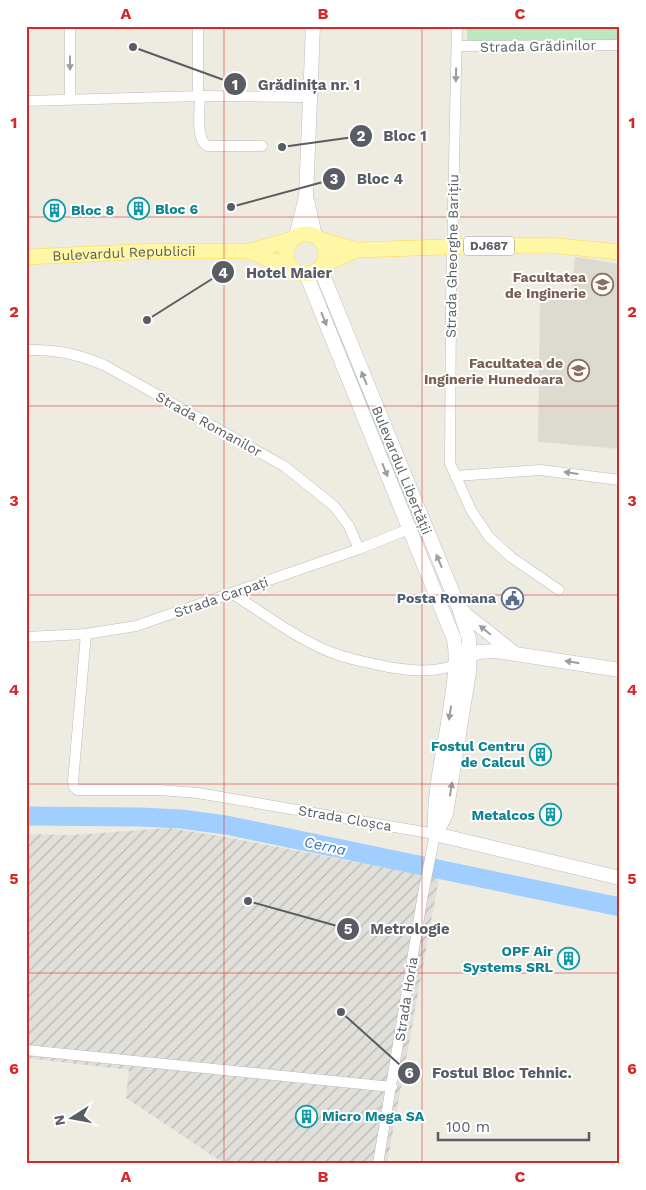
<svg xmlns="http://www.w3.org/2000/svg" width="646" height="1190" viewBox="0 0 646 1190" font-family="'Work Sans',sans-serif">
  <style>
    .industrial { fill: url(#industrial-furrows) }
    .education { fill: #dddbd0 }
    .grass { fill: url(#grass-dots) }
    .pitch { fill: #bbe8be }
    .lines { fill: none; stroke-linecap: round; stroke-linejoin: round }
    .river { stroke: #a0ceff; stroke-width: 19 }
    .street-casing { stroke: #b9bbc1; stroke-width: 11 }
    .secondary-casing { stroke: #babdc4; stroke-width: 15 }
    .primary-casing { stroke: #fed94a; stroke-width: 16 }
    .street { stroke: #fff; stroke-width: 10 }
    .secondary { stroke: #fff; stroke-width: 14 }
    .primary { stroke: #fff7a5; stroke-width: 15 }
    .oneway { fill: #9b9ea1 }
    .grid { fill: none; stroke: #d62828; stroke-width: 1; stroke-opacity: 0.55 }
    .labels { text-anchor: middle; stroke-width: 4; stroke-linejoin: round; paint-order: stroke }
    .shield { fill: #fff; stroke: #8b8e92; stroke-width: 1 }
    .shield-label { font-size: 12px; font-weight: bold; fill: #595d63 }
    .street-label { font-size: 14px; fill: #595d63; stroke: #fff }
    .culture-label { font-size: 14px; font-weight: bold; fill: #0d838f; stroke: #fff; text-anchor: start }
    .education-label { font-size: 14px; font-weight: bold; fill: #785e54; stroke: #fff; text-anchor: end }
    .service-label { font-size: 14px; font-weight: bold; fill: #4e5e75; stroke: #fff; text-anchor: end }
    .water-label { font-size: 15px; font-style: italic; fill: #3875cd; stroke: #fff }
    .leader { fill: none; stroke: #595d63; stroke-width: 2 }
    .callout-dot { fill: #595d63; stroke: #fff; stroke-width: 2 }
    .mark-label { font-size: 15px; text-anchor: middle; font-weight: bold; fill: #fff }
    .callout-label { font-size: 15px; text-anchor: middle; font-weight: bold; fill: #595d63; stroke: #fff; stroke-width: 4; stroke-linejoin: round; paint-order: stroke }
    .neatline { fill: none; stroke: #d62828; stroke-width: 2 }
    .grid-label { font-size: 16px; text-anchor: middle; font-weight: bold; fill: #d62828 }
  </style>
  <defs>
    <pattern id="industrial-furrows" width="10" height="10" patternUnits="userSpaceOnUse" patternTransform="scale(1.25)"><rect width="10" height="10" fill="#e1dfd9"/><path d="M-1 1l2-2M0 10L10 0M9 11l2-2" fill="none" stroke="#b9b8b4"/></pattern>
    <pattern id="grass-dots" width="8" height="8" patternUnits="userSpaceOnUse" patternTransform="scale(1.25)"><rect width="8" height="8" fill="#bbe8be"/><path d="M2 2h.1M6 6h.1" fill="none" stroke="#9bbf9e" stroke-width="1.8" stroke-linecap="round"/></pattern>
  </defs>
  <rect width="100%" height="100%" fill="#eeece1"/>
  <polygon class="industrial" points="169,828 220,836 439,878 387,1164 225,1164 126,1098 129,1070 26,1058 26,834 73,835"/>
  <polygon class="education" points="575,257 620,264 620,449 538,442 540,298 571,299"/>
  <g class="grass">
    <polygon points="327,298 386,444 381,446 322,301"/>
    <polygon points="389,450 425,539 420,541 384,452"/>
  </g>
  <polygon class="pitch" points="467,26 620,26 620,40 467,42"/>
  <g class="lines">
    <polyline class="river" points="26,816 140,817 181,819 226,825 620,907"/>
    <defs>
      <g id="street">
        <polyline points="70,26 70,99"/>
        <polyline points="457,26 451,302 450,463 471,510 489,537 511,557 559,590"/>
        <polyline points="457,46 620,45"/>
        <polyline points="198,96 198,26"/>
        <path d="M200 96C200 109 195 141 208 146H262"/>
        <polyline points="26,101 200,96 310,97"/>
        <path d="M26 350C56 349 77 354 104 365L284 466 334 506 349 526 359 549"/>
        <polyline points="455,476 540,470 620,480"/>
        <path d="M231 593C262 612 300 641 333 653 351 660 370 663 388 667 412 671 432 673 456 665"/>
        <polyline points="86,634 73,781 74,787 77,790 160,790 198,793 435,834 423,894 378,1164"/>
        <polyline points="26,637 86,634 136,626 359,549 409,529"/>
        <polyline points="26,1050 392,1087"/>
      </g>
      <g id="secondary">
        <polyline points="307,200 315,236"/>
        <polyline points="296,236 306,197 313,26"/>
        <polyline points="320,268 458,606 466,615 513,652"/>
        <path d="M306 274 454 639C458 660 454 683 451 704 445 747 433 791 435 834"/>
        <polyline points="464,659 477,652 496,651 620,670"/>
        <polyline points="436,833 446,814 469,672 469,639 460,611"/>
        <polyline points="435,834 620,878"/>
      </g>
      <g id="primary">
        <circle cx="306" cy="254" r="20"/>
        <polyline points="321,240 357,250 473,246 548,245 620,252"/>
        <polyline points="250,251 294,270"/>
        <path id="s1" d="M26 257 155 251H250L290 240"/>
        <polyline points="323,265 357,250"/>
      </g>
    </defs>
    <use href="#street" class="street-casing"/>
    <use href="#secondary" class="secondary-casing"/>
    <use href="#primary" class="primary-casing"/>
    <use href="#street" class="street"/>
    <use href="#secondary" class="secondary"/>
    <use href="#primary" class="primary"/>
  </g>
  <defs><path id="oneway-solid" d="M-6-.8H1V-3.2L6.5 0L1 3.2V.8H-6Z" transform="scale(1.25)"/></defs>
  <g class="oneway">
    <use href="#oneway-solid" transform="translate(70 63) rotate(90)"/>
    <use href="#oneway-solid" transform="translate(456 75) rotate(91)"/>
    <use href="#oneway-solid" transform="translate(324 319) rotate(68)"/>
    <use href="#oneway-solid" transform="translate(364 378) rotate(-112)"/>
    <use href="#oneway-solid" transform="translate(385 470) rotate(68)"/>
    <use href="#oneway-solid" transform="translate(571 473) rotate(-172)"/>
    <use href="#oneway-solid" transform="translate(439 561) rotate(-113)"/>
    <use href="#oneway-solid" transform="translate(485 630) rotate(-141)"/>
    <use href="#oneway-solid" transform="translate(572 662) rotate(-171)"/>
    <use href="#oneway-solid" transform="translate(450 713) rotate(99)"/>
    <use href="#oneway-solid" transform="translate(451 789) rotate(-81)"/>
  </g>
  <path class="grid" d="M224 26V1164M422 26V1164M26 217H620M26 406H620M26 595H620M26 784H620M26 973H620"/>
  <defs>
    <symbol id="building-ring" viewBox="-11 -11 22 22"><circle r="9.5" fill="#fff" stroke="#0f9aa8" stroke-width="1.5"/><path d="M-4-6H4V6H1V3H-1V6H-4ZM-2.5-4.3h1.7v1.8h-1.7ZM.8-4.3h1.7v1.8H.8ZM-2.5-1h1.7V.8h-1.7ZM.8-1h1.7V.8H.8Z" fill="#0f9aa8"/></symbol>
    <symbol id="university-ring" viewBox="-11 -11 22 22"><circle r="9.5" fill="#fff" stroke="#8d6e63" stroke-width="1.5"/><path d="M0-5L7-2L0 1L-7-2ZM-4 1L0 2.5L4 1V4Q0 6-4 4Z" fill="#8d6e63"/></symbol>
    <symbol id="civic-ring" viewBox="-11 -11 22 22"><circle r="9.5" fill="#fff" stroke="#5c6f8a" stroke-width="1.5"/><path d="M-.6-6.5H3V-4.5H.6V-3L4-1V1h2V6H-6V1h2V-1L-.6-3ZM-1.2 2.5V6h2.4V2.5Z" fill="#5c6f8a"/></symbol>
  </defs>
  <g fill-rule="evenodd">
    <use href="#building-ring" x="126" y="196" width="25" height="25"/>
    <use href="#building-ring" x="42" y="198" width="25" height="25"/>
    <use href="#university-ring" x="590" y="272" width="25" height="25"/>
    <use href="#university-ring" x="566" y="358" width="25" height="25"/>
    <use href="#civic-ring" x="500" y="586" width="25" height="25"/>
    <use href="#building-ring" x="528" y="742" width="25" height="25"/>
    <use href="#building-ring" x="538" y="802" width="25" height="25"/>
    <use href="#building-ring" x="556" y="946" width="25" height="25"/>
    <use href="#building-ring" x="294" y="1104" width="25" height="25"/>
  </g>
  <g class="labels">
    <rect class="shield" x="464" y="236.5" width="50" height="19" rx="4"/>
    <g class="shield-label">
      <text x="489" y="250">DJ687</text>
    </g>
    <g class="street-label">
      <text transform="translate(538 46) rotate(-1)" y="5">Strada Grădinilor</text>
      <text dy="5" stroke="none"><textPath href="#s1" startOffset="98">Bulevardul Republicii</textPath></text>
      <text transform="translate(452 256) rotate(-89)" y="5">Strada Gheorghe Barițiu</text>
      <text transform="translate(209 424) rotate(29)" y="5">Strada Romanilor</text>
      <text transform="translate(402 470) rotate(68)" y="5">Bulevardul Libertății</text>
      <text transform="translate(221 597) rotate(-19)" y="5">Strada Carpați</text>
      <text transform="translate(345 818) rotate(10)" y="5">Strada Cloșca</text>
      <text transform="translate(406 999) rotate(-81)" y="5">Strada Horia</text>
    </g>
    <g class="culture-label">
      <text x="155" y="214">Bloc 6</text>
      <text x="71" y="215">Bloc 8</text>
      <text x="525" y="751" text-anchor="end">Fostul Centru<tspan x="525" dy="16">de Calcul</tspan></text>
      <text x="535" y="820" text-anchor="end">Metalcos</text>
      <text x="553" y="956" text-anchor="end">OPF Air<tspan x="553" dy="16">Systems SRL</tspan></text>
      <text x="322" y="1121">Micro Mega SA</text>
    </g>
    <g class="education-label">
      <text x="586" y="282">Facultatea<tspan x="586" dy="16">de Inginerie</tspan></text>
      <text x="563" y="368">Facultatea de<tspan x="563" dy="16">Inginerie Hunedoara</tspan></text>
    </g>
    <g class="service-label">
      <text x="496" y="603">Posta Romana</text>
    </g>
    <g class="water-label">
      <text transform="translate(325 846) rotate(12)" y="5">Cerna</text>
    </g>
  </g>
  <path class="leader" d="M133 47L235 84M282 147L361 136M231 207L334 179M147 320L223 272M248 901L348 929M341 1012L409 1073"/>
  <g class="callout-dot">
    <circle cx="133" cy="47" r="5"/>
    <circle cx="282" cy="147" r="5"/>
    <circle cx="231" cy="207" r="5"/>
    <circle cx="147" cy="320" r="5"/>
    <circle cx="248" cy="901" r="5"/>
    <circle cx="341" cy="1012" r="5"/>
    <circle cx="235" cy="84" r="12"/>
    <circle cx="361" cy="136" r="12"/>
    <circle cx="334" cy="179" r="12"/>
    <circle cx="223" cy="272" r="12"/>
    <circle cx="348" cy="929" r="12"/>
    <circle cx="409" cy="1073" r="12"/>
  </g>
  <g class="mark-label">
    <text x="235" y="90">1</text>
    <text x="361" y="141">2</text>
    <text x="334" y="184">3</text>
    <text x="223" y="278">4</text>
    <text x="348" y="934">5</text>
    <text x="409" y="1078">6</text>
  </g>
  <g class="callout-label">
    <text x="309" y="90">Grădinița nr. 1</text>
    <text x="405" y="141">Bloc 1</text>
    <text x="380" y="184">Bloc 4</text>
    <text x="289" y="278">Hotel Maier</text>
    <text x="410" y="934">Metrologie</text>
    <text x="502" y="1078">Fostul Bloc Tehnic.</text>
  </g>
  <rect width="646" height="1190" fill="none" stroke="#ffffff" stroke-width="55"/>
  <g transform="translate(72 1118) rotate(259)" stroke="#ffffff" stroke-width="4" paint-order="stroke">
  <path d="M0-4L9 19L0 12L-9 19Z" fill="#595d63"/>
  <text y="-8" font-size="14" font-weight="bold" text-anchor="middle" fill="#595d63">N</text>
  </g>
  <path d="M438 1132v8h151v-8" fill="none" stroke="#595d63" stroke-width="2.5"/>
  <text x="446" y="1132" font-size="15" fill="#595d63" stroke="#ffffff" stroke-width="4" paint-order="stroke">100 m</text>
  <rect x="28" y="28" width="590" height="1134" class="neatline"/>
  <g class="grid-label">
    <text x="126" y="19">A</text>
    <text x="323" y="19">B</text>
    <text x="520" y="19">C</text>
    <text x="14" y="128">1</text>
    <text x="632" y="128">1</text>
    <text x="14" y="317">2</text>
    <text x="632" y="317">2</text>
    <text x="14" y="506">3</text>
    <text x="632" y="506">3</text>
    <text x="14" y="695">4</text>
    <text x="632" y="695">4</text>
    <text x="14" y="884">5</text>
    <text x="632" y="884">5</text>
    <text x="14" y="1074">6</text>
    <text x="632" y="1074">6</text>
    <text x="126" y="1182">A</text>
    <text x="323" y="1182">B</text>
    <text x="520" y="1182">C</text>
  </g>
</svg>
